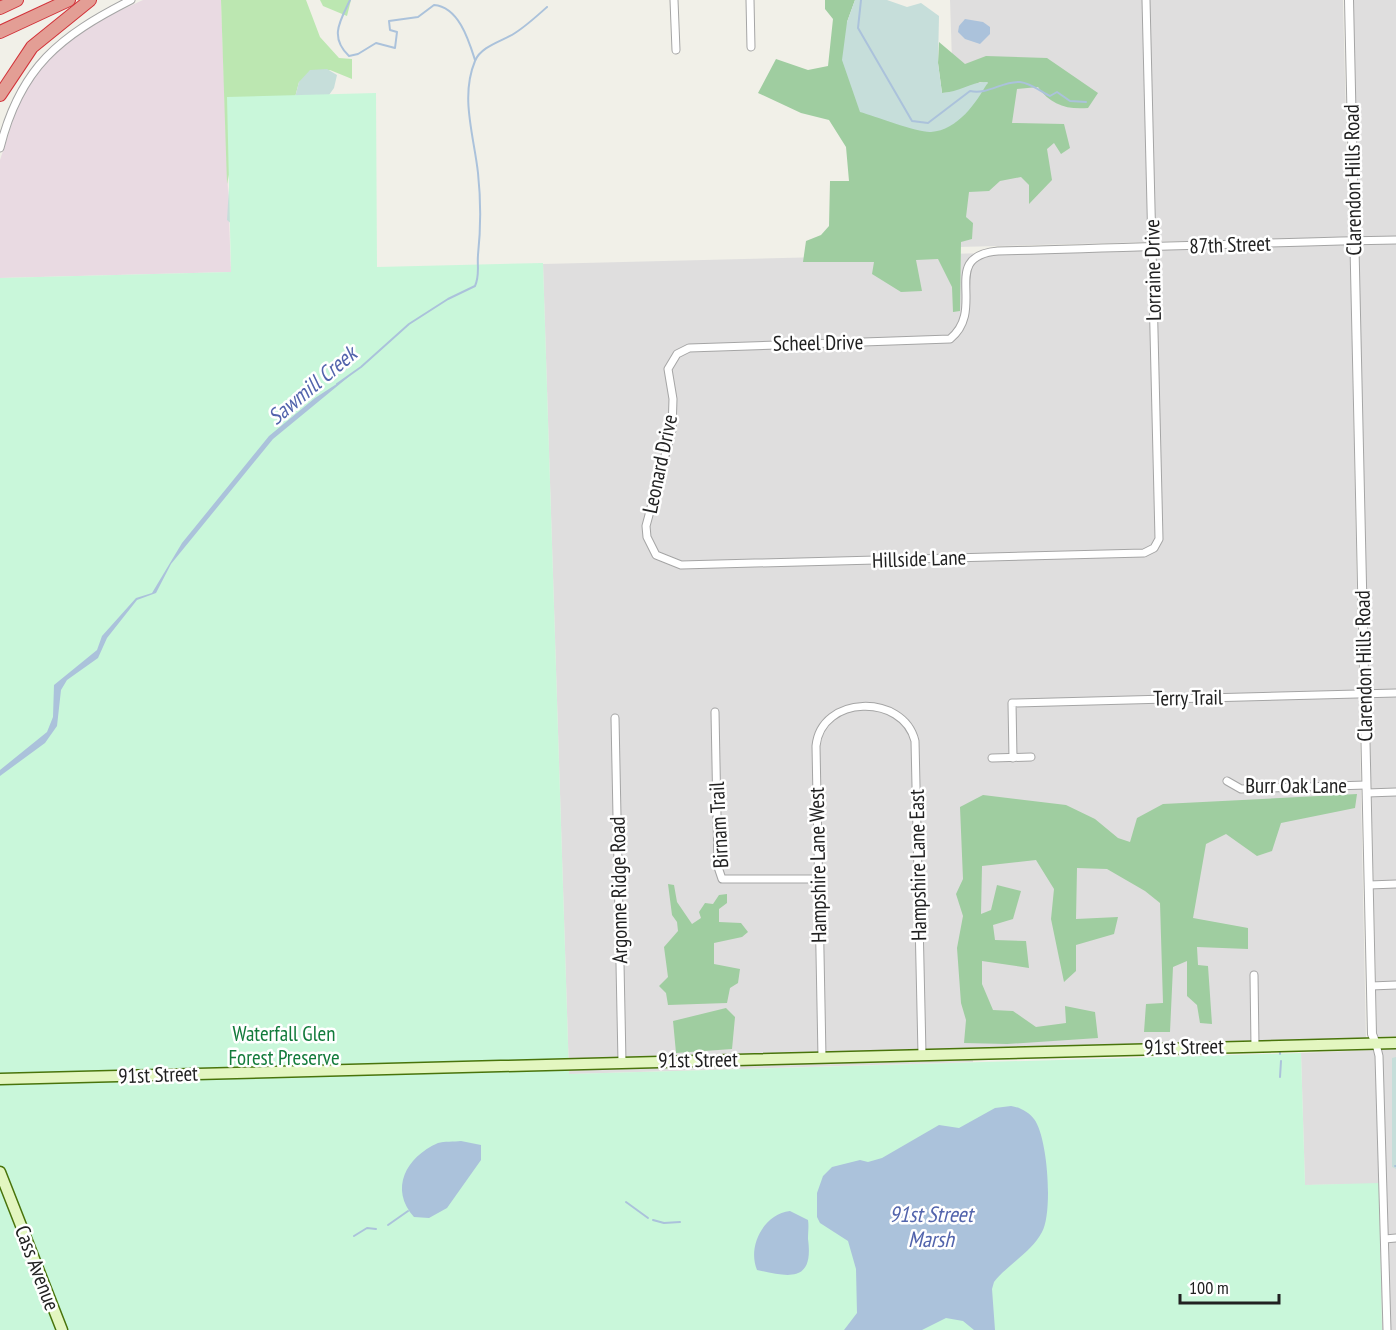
<svg xmlns="http://www.w3.org/2000/svg" width="1396" height="1330" viewBox="0 0 1396 1330" font-family="'PT Sans Narrow',sans-serif">
  <style>
    .residential { fill: #dfdede }
    .industrial { fill: #e9dae2 }
    .grass { fill: #bce7b1 }
    .forest { fill: #9fcda0 }
    .wetland { fill: #c6deda }
    .park { fill: #c9f7da }
    .water { fill: #abc2db }
    .lines { fill: none; stroke-linecap: round; stroke-linejoin: round }
    .stream { stroke: #abc2db; stroke-width: 2 }
    .minor-casing { stroke: #a5a5a5; stroke-width: 9 }
    .tertiary-casing { stroke: #a5a5a5; stroke-width: 10 }
    .secondary-casing { stroke: #49740b; stroke-width: 13 }
    .motorway-casing { stroke: #d23239; stroke-width: 14 }
    .minor { stroke: #fff; stroke-width: 7 }
    .tertiary { stroke: #fff; stroke-width: 8 }
    .secondary { stroke: #e3f6c0; stroke-width: 10 }
    .motorway { stroke: #e39e95; stroke-width: 12 }
    .labels { text-anchor: middle; stroke-width: 5; stroke-linejoin: round; paint-order: stroke }
    .street-label { font-size: 21px; fill: #212121; stroke: #fff }
    .park-label { font-size: 21px; fill: #127b3b; stroke: #fff }
    .water-label { font-size: 22px; font-style: italic; fill: #5264ac; stroke: #fff }
  </style>
  <rect width="100%" height="100%" fill="#f1f0e8"/>
  <g class="residential">
    <polygon points="950,0 1343,0 1349,237 958,247"/>
    <polygon points="1353,0 1396,0 1396,1036 1377,1037"/>
    <polygon points="1350,244 1366,1040 973,1050 973,1062 569,1074 543,264"/>
    <polygon points="1396,1049 1396,1330 1382,1330 1379,1184 1305,1185 1301,1053"/>
  </g>
  <polygon class="industrial" points="143,0 221,0 231,272 0,278 0,160 22,93 46,60 72,37 95,22"/>
  <g class="grass">
    <polygon points="221,0 306,0 320,37 339,58 352,59 352,79 330,70 299,82 293,105 230,170 227,184"/>
    <polygon points="320,0 351,0 347,16 323,6"/>
  </g>
  <g class="forest">
    <path d="M825 0H855L847 22 930 132 988 83 980 82 959 92 942 93 938 63 939 42 965 64 986 56 1047 58 1098 93 1088 108C1066 110 1050 104 1038 87L1017 89 1012 123 1064 124 1070 148 1061 154 1054 143 1047 149 1052 180 1029 204V185L1021 177 1000 181 989 191 969 192 966 217 973 223 972 239 961 242 960 311 953 312 952 287 938 259 916 260 922 291 901 292 872 274 874 262H803L806 241 821 235 829 226 830 181H849L846 147 829 120 801 113 758 93 776 59 808 70 828 66 833 19 825 9Z"/>
    <polygon points="1357,794 1355,808 1281,823 1272,851 1257,856 1226,834 1206,844 1193,918 1248,928 1248,949 1197,947 1198,965 1208,966 1212,1024 1200,1023 1197,1005 1187,996 1187,961 1173,967 1170,1032 1144,1032 1146,1004 1163,1003 1160,903 1145,891 1107,869 1077,868 1076,919 1118,917 1114,934 1076,945 1076,971 1064,982 1051,919 1054,889 1036,860 982,866 981,914 991,910 997,885 1021,891 1013,919 993,925 995,940 1026,941 1029,968 982,961 982,984 993,1010 1013,1011 1036,1027 1066,1023 1065,1006 1095,1012 1098,1038 1007,1044 964,1043 966,1020 961,1003 957,948 963,916 956,894 963,879 960,807 983,795 1066,805 1095,819 1118,838 1130,842 1137,818 1163,804"/>
    <polygon points="668,884 674,885 677,902 692,924 701,918 699,912 705,903 713,904 719,895 727,894 727,903 719,909 719,922 741,923 748,932 742,937 714,943 714,964 740,969 738,983 730,988 727,1003 668,1005 666,993 659,986 668,977 664,947 678,931 677,922 672,915"/>
    <polygon points="726,1008 735,1017 732,1049 676,1053 673,1021"/>
  </g>
  <g class="wetland">
    <path d="M855 0H887L907 7 921 3 939 16 938 63 942 93C959 92 973 81 988 82 976 103 958 130 931 132 919 133 874 116 860 112L842 60 847 22Z"/>
    <polygon points="310,70 327,69 337,75 334,88 235,227 227,220 230,170 293,105 299,82"/>
    <polygon points="1396,1057 1396,1169 1392,1167 1392,1058"/>
  </g>
  <polygon class="park" points="376,93 377,267 543,263 569,1074 1301,1053 1305,1185 1379,1183 1382,1330 0,1330 0,278 231,272 227,97"/>
  <g class="water">
    <polygon points="965,19 983,22 990,27 990,34 980,44 965,39 958,32 959,26"/>
    <polygon points="352,374 273,439 171,564 156,593 137,600 107,638 98,658 67,680 61,690 57,726 45,743 0,776 0,770 47,732 53,717 54,685 97,650 102,636 136,598 152,593 182,543 269,436 315,398"/>
    <path d="M1011 1106C1019 1107 1029 1112 1034 1119 1048 1137 1053 1213 1042 1232 1031 1253 1008 1264 994 1282L992 1289 995 1330H974L963 1321 946 1318 922 1330H844L857 1313 856 1269 848 1241 820 1223 817 1217V1193L823 1176 832 1167 860 1160 868 1162 882 1158 939 1125 959 1128 995 1108Z"/>
    <path d="M461 1141 481 1145V1160L447 1208 429 1218 414 1217C389 1189 406 1157 438 1143 444 1141 454 1142 461 1141Z"/>
    <path d="M790 1211 808 1220C809 1226 808 1232 808 1239 814 1283 789 1277 757 1270 747 1246 764 1214 790 1211Z"/>
  </g>
  <g class="lines">
    <g class="stream">
      <path d="M350 0C340 21 329 37 349 56L358 54 376 43 395 48 397 32 390 30 389 21 418 17 434 5C459 7 469 41 475 60"/>
      <path d="M861 0 858 28 912 121 928 123 970 91C988 95 1002 81 1020 82 1030 83 1042 92 1050 96L1057 92 1070 101 1086 102"/>
      <path d="M337 384 361 367 409 324 448 299 475 286C480 275 477 266 478 255 481 227 481 201 478 173 474 136 460 97 475 61 481 46 503 41 515 33 526 26 537 16 547 7"/>
      <polyline points="1280,1052 1280,1054"/>
      <polyline points="1280,1077 1281,1061"/>
      <polyline points="1395,1166 1396,1166"/>
      <polyline points="626,1202 648,1218"/>
      <polyline points="653,1220 664,1223 680,1222"/>
      <polyline points="388,1225 408,1211"/>
      <polyline points="354,1236 367,1228 376,1229"/>
    </g>
    <defs>
      <g id="minor">
        <polyline points="674,0 676,50"/>
        <polyline points="750,0 751,47"/>
        <path d="M1146 0 1159 539 1154 548 1144 553 681 565 656 555 647 537 646 526 672 430 673 399 668 369 677 354 689 348 950 339C988 308 938 256 998 251 1131 248 1263 242 1396 240"/>
        <path d="M0 148C20 67 60 36 131 0"/>
        <polyline points="715,712 718,867 722,879 818,879"/>
        <polyline points="615,718 622,1062"/>
        <polyline points="992,758 1031,757"/>
        <polyline points="1013,758 1012,703 1396,693"/>
        <polyline points="1227,781 1241,789 1366,785"/>
        <polyline points="1367,793 1396,792"/>
        <polyline points="1369,885 1396,884"/>
        <polyline points="1254,975 1255,1046"/>
        <polyline points="1371,986 1396,985"/>
        <polyline points="1376,1044 1379,1056 1387,1330"/>
        <path d="M822 1057 816 746C821 695 903 693 915 741L922 1054"/>
        <polyline points="1385,1239 1396,1238"/>
      </g>
      <polyline id="tertiary" points="1349,0 1372,1034 1376,1044"/>
      <g id="secondary">
        <polyline points="0,1079 1396,1043"/>
        <polyline points="0,1172 62,1330"/>
      </g>
      <g id="motorway">
        <polyline points="0,8 17,0"/>
        <polyline points="0,32 69,0"/>
        <polyline points="0,95 32,47 90,0"/>
      </g>
    </defs>
    <use href="#minor" class="minor-casing"/>
    <use href="#tertiary" class="tertiary-casing"/>
    <use href="#secondary" class="secondary-casing"/>
    <use href="#motorway" class="motorway-casing"/>
    <use href="#minor" class="minor"/>
    <use href="#tertiary" class="tertiary"/>
    <use href="#secondary" class="secondary"/>
    <use href="#motorway" class="motorway"/>
  </g>
  <g class="labels">
    <g class="street-label">
      <text transform="translate(1353 180) rotate(-91)" y="7">Clarendon Hills Road</text>
      <text transform="translate(1230 245) rotate(-2)" y="7">87th Street</text>
      <text transform="translate(1153 270) rotate(-91)" y="7">Lorraine Drive</text>
      <text transform="translate(818 343) rotate(-1)" y="7">Scheel Drive</text>
      <text transform="translate(660 464) rotate(-78)" y="7">Leonard Drive</text>
      <text transform="translate(919 559) rotate(-2)" y="7">Hillside Lane</text>
      <text transform="translate(1364 666) rotate(-91)" y="7">Clarendon Hills Road</text>
      <text transform="translate(1188 698) rotate(-1)" y="7">Terry Trail</text>
      <text x="1296" y="793">Burr Oak Lane</text>
      <text transform="translate(719 825) rotate(-93)" y="7">Birnam Trail</text>
      <text transform="translate(818 865) rotate(-91)" y="7">Hampshire Lane West</text>
      <text transform="translate(918 865) rotate(-91)" y="7">Hampshire Lane East</text>
      <text transform="translate(619 890) rotate(-91)" y="7">Argonne Ridge Road</text>
      <text transform="translate(1184 1047) rotate(-1)" y="7">91st Street</text>
      <text transform="translate(698 1060) rotate(-1)" y="7">91st Street</text>
      <text transform="translate(158 1075) rotate(-2)" y="7">91st Street</text>
      <text transform="translate(37 1268) rotate(69)" y="7">Cass Avenue</text>
    </g>
    <g class="park-label">
      <text x="284" y="1041">Waterfall Glen<tspan x="284" dy="24">Forest Preserve</tspan></text>
    </g>
    <g class="water-label">
      <text transform="translate(312 385) rotate(-40)" y="8">Sawmill Creek</text>
      <text x="931" y="1222">91st Street<tspan x="931" dy="25">Marsh</tspan></text>
    </g>
  </g>
  <path d="M1180 1294v9h99v-9" fill="none" stroke="#212121" stroke-width="3"/>
  <text x="1189" y="1294" font-size="18" fill="#212121" stroke="#ffffff" stroke-width="4.5" paint-order="stroke">100 m</text>
</svg>
